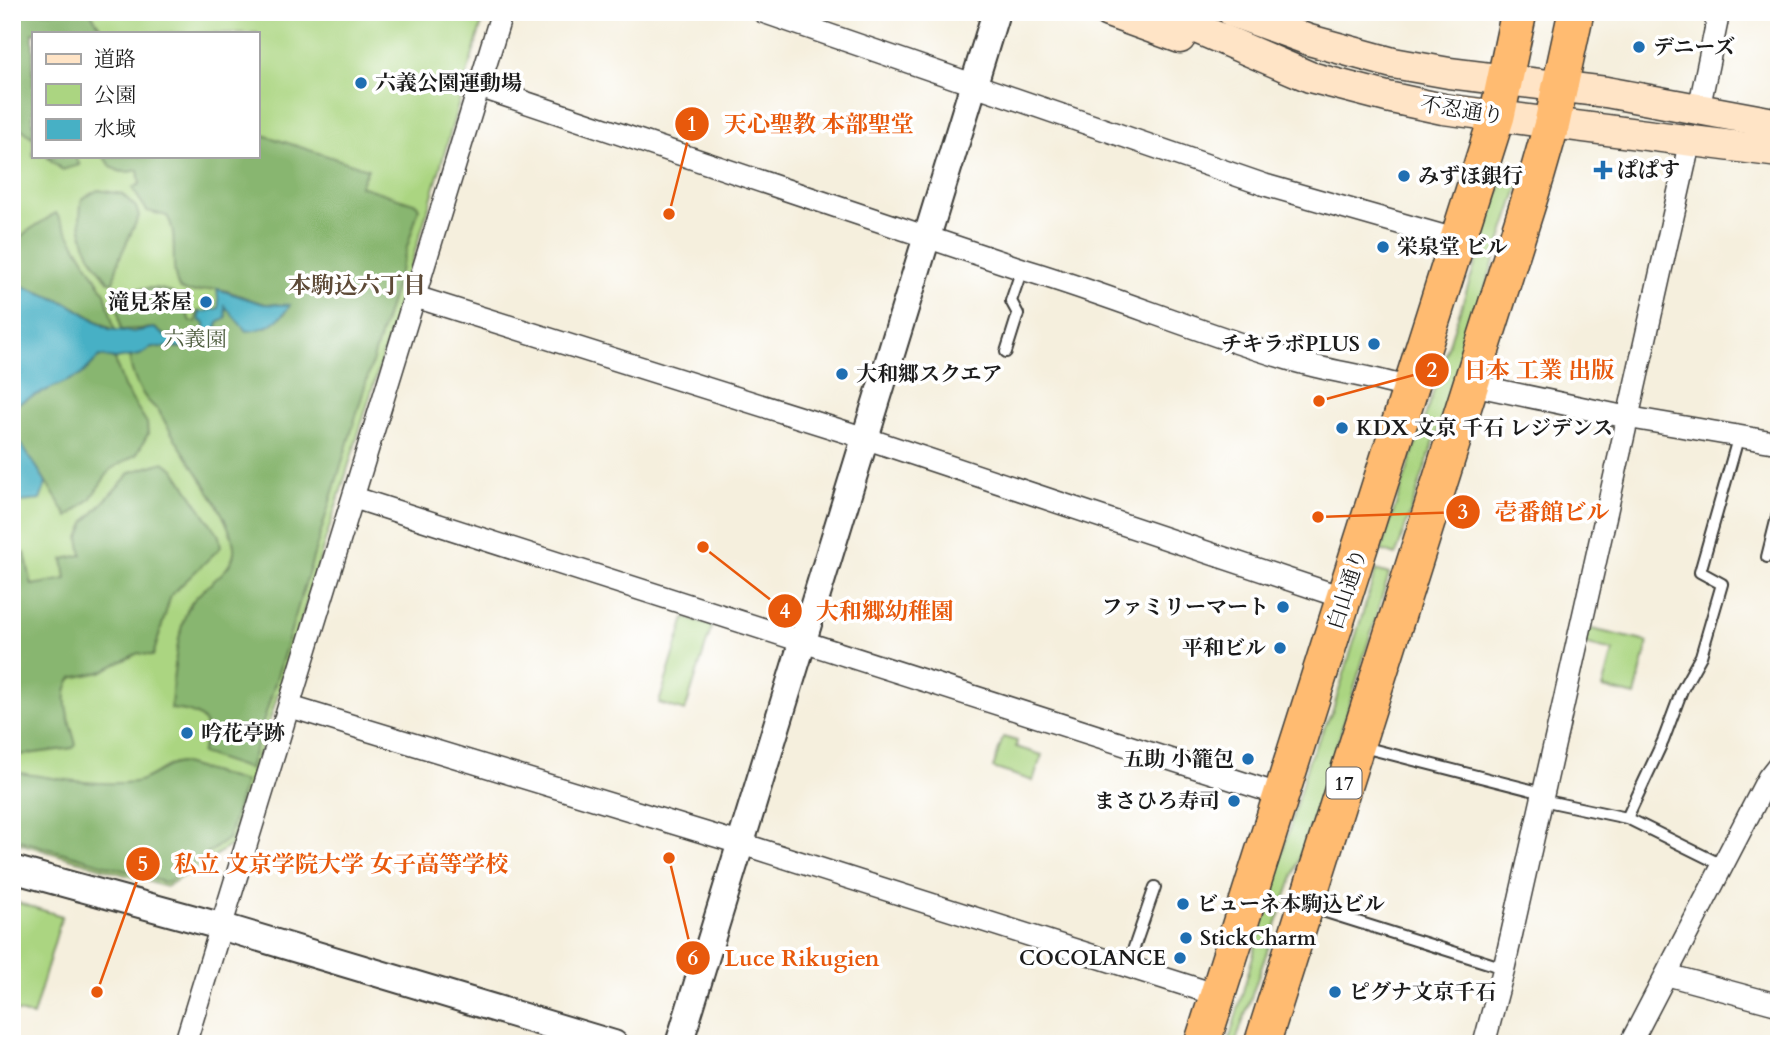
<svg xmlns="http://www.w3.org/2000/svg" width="1791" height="1056" viewBox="0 0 1791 1056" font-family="Cardo,'Noto Serif JP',serif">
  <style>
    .green { fill: #abd581; stroke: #64784e; stroke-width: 2; fill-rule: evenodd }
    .forest { fill: #88b66f; stroke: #526946; stroke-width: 2 }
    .water { fill: #47b0c5; stroke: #326670; stroke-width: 2 }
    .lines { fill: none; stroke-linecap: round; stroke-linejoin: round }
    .service-casing { stroke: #3d3c39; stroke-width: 14 }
    .minor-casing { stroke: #3d3c39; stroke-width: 24 }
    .tertiary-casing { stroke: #3d3c39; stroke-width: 30 }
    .secondary-casing { stroke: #3d3c39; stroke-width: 33 }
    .trunk-casing { stroke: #3d3c39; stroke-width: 38 }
    .service { stroke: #fff; stroke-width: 10 }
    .minor { stroke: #fff; stroke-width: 21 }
    .tertiary { stroke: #fff; stroke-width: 26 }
    .secondary { stroke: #ffe4c6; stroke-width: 30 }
    .trunk { stroke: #ffbb71; stroke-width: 35 }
    .poi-dot { fill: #1f6fb2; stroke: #fff; stroke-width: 2.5 }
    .labels { text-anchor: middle; stroke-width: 7; stroke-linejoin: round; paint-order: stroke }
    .shield { fill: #fff; stroke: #606060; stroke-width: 2 }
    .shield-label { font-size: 19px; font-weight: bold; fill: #1c1c1c }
    .poi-label { font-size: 21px; font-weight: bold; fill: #1c1c1c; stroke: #fff; text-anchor: start }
    .street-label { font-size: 21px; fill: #1c1c1c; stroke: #fff }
    .park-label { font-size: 21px; fill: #4e5d3f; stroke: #fff }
    .neighbourhood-label { font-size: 23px; font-weight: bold; fill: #5d4a37; stroke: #fff }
    .leader { fill: none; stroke: #e8590c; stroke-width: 2.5 }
    .callout-dot { fill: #e8590c; stroke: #fff; stroke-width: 2.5 }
    .mark-label { font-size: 21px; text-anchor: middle; font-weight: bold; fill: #fff }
    .callout-label { font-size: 23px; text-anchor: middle; font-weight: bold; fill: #e8590c; stroke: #fff; stroke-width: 7; stroke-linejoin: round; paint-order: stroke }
  </style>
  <rect width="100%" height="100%" fill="#fff"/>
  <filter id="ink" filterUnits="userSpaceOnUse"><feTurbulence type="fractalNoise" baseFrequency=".0143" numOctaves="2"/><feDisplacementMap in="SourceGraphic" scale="14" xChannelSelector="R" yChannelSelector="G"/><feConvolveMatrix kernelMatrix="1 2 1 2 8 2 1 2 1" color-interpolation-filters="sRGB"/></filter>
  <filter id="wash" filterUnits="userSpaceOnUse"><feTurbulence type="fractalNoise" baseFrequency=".00686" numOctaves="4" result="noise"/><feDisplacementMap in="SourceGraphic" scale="28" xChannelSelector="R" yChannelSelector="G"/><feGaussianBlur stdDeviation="1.57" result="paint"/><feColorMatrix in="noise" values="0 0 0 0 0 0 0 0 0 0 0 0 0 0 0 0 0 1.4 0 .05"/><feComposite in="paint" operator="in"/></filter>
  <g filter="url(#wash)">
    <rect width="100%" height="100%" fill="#f5efdd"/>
    <g class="green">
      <path d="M12 12H485L431 200 231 845 166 887 12 841ZM33 33H257V156H33Z"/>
      <polygon points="1503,180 1520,183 1396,555 1381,550"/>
      <polygon points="1376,570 1389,574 1326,781 1235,1044 1228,1044 1309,759 1333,710"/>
      <polygon points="685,618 712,626 685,711 659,703"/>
      <polygon points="1587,628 1648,642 1635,696 1603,688 1613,651 1584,644"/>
      <polygon points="1003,737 1017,741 1016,747 1042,755 1033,781 993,768"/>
      <polygon points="12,901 62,916 33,1016 12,1010"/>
    </g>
    <g class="forest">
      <polygon points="12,12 90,12 104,33 33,33 33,138 12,121"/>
      <path d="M257 133 368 169 360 186 417 204 419 208 249 769 201 753C214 721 203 712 171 709 172 683 177 627 190 605 202 585 237 571 234 547 229 510 177 448 159 411 143 399 134 382 130 362L131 357 152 347 185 348 215 335 218 323 226 318 224 305 240 323 265 328 285 313 277 304C258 307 237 291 217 289 204 288 192 297 179 288 168 265 180 236 167 216L147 211 132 188 140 184 138 170C120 175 113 171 103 156H257Z"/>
      <polygon points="46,156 74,156 80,165 62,170"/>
      <path d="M98 190 122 194 136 207 139 216 120 257 113 282H109C88 256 75 233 82 199Z"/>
      <polygon points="56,213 105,293 115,331 69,304 12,282 12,246 26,232"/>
      <path d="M155 288C177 291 184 301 190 322H196L197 312 200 311V320L206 324 204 339H183L179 334 166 337 155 328 121 330 116 293 125 289Z"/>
      <polygon points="100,356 115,359 124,387 147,423 148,434 136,455 111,469 90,499 68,517 43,477 19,446 12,428 14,409 18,403 34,395 81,375"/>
      <path d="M164 462 174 469 219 536 221 547 171 595 153 656 138 653 101 672 72 678C58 696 71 724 76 745L73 748 12 756V562L25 553 32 585 66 579 63 559 82 555 79 538 86 521 131 472Z"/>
      <path d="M180 763 245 782 228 839 167 883 12 838V772C51 777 95 787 134 782 151 780 163 764 180 763Z"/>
    </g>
    <path class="water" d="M12 282 69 304 109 329 133 332 154 328 166 337 179 334C185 341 201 344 206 335L205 323 200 321 199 313 219 308 217 289 264 304 290 305C280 322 265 330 246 331L225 306 226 318 218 323 210 343 193 347H152L140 355 115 359 100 356 81 375 18 403C0 435 37 458 46 484L40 500 12 503Z"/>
  </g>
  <g filter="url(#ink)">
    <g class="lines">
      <defs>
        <g id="service">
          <polyline points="1006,352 1018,314 1011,301 1022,269"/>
          <polyline points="1767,557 1779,509"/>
          <polyline points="1363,747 1543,793"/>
          <polyline points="1542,800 1627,818 1724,866"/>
          <polyline points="1627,818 1663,741 1682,690 1701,656 1722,584 1700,572 1739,435"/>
          <polyline points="1310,907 1504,968"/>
          <polyline points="1128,965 1155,887"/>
        </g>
        <g id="minor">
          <polyline points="763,12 1265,185 1458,240"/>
          <path d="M480 87 1022 269C1113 296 1200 333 1291 360 1331 372 1372 376 1411 389"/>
          <polyline points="1699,108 1719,12"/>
          <polyline points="416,297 865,438 1344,598"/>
          <polyline points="1469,384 1626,417 1779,443"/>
          <polyline points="355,498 1281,795"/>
          <polyline points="291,707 755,848 1217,995"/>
          <polyline points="1668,975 1779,1005"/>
          <polyline points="185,1044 502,12"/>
          <polyline points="1484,1044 1504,968 1690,141"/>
          <polyline points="1630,1044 1768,778 1779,764"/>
        </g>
        <g id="tertiary">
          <polyline points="12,869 220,926 614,1044"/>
          <polyline points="679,1044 996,12"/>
        </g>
        <g id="secondary">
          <polyline points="1108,12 1180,38"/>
          <polyline points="1159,12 1310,77 1387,97 1443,109 1779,152"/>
          <polyline points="1233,12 1309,40 1393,63 1449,73 1606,92 1779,124"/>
        </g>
        <g id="trunk">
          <polyline points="1202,1044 1497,116 1519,12"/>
          <polyline points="1262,1044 1537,175 1552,123 1576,12"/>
        </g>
      </defs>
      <use href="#service" class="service-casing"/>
      <use href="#minor" class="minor-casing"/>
      <use href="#tertiary" class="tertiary-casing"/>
      <use href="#secondary" class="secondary-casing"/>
      <use href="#trunk" class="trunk-casing"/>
      <use href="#service" class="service"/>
      <use href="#minor" class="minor"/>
      <use href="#tertiary" class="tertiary"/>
      <use href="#secondary" class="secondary"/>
      <use href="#trunk" class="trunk"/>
    </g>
  </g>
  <g class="poi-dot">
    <circle cx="1639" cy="47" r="7"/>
    <circle cx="361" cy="83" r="7"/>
    <path d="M1599.5 159.5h7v7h7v7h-7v7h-7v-7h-7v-7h7z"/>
    <circle cx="1404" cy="176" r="7"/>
    <circle cx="1383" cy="247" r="7"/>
    <circle cx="206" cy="302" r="7"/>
    <circle cx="1374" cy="344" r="7"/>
    <circle cx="842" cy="374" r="7"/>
    <circle cx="1342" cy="428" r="7"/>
    <circle cx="1283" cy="607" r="7"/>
    <circle cx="1280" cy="648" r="7"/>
    <circle cx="187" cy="733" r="7"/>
    <circle cx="1248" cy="759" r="7"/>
    <circle cx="1234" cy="801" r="7"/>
    <circle cx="1183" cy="904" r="7"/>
    <circle cx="1186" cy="938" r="7"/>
    <circle cx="1180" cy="958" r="7"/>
    <circle cx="1335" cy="992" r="7"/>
  </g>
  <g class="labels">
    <rect class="shield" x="1326.5" y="767.5" width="35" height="31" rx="5"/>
    <g class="shield-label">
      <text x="1344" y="790">17</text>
    </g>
    <g class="poi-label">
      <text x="1653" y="54">デニーズ</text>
      <text x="375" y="90">六義公園運動場</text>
      <text x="1617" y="177">ぱぱす</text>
      <text x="1418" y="183">みずほ銀行</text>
      <text x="1397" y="254">栄泉堂 ビル</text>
      <text x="192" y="309" text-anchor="end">滝見茶屋</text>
      <text x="1360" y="351" text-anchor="end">チキラボPLUS</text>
      <text x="856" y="381">大和郷スクエア</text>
      <text x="1356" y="435">KDX 文京 千石 レジデンス</text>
      <text x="1269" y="614" text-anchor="end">ファミリーマート</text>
      <text x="1266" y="655" text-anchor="end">平和ビル</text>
      <text x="201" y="740">吟花亭跡</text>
      <text x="1234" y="766" text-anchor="end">五助 小籠包</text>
      <text x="1220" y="808" text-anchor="end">まさひろ寿司</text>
      <text x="1197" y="911">ビューネ本駒込ビル</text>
      <text x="1200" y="945">StickCharm</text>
      <text x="1166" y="965" text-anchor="end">COCOLANCE</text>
      <text x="1349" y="999">ピグナ文京千石</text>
    </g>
    <g class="street-label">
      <text transform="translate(1462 110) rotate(9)" y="7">不忍通り</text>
      <text transform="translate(1347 589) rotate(-72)" y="7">白山通り</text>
    </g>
    <g class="park-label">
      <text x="195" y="346">六義園</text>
    </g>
    <g class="neighbourhood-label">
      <text x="357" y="293">本駒込六丁目</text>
    </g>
  </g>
  <path class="leader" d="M669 214L692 124M1319 401L1432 370M1318 517L1463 512M703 547L785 611M97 992L143 864M669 858L693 958"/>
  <g class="callout-dot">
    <circle cx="669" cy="214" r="7"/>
    <circle cx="1319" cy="401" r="7"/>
    <circle cx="1318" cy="517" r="7"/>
    <circle cx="703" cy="547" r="7"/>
    <circle cx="97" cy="992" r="7"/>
    <circle cx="669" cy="858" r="7"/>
    <circle cx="692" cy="124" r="18"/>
    <circle cx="1432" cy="370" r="18"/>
    <circle cx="1463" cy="512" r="18"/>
    <circle cx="785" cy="611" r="18"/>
    <circle cx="143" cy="864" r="18"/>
    <circle cx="693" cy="958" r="18"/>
  </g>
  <g class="mark-label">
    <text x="692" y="131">1</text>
    <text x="1432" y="377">2</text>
    <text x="1463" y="519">3</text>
    <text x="785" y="618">4</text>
    <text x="143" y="871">5</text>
    <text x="693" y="965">6</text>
  </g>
  <g class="callout-label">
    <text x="819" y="132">天心聖教 本部聖堂</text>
    <text x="1539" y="378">日本 工業 出版</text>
    <text x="1552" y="520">壱番館ビル</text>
    <text x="885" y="619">大和郷幼稚園</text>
    <text x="341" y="872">私立 文京学院大学 女子高等学校</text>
    <text x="802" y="966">Luce Rikugien</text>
  </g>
  <rect width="1791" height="1056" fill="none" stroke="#fff" stroke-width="42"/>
  <rect x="32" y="32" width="228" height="126" fill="#ffffff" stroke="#a4a4a4" stroke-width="2"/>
  <rect x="46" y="54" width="35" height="10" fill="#ffe4c6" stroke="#a4a4a4" stroke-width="2"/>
  <text x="94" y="66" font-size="21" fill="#1c1c1c">道路</text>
  <rect x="46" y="84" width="35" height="21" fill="#abd581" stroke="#a4a4a4" stroke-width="2"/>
  <text x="94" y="102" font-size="21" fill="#1c1c1c">公園</text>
  <rect x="46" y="119" width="35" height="21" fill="#47b0c5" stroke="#a4a4a4" stroke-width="2"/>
  <text x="94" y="136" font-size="21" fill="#1c1c1c">水域</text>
</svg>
